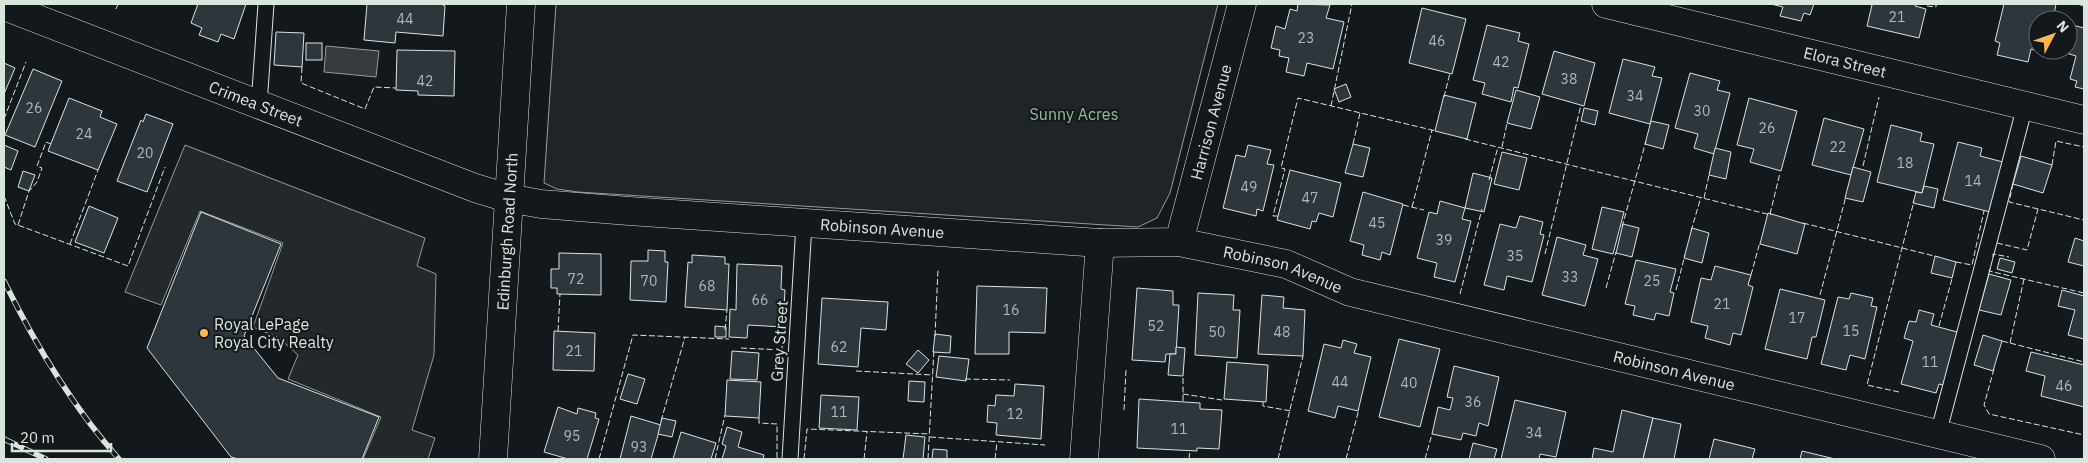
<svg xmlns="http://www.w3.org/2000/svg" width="2088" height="463" viewBox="0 0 2088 463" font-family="'IBM Plex Sans',sans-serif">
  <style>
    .green { fill: #202428; stroke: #939e99 }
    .parking { fill: #24282b; stroke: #939e99 }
    .water { fill: #363b3e; stroke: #939e99 }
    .building { fill: #2c363c; stroke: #d8e6dc }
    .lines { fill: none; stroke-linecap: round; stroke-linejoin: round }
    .service-casing { stroke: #d8e6dc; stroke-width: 17 }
    .minor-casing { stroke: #d8e6dc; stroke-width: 29 }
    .secondary-casing { stroke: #d8e6dc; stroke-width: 29 }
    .service { stroke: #14181c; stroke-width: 15 }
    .minor { stroke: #14181c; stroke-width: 28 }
    .secondary { stroke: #14181c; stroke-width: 28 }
    .rail-casing { stroke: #d8e6dc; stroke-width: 5.5 }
    .rail { stroke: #14181c; stroke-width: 4; stroke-dasharray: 11; stroke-linecap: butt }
    .fence { stroke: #d8e6dc; stroke-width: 1; stroke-dasharray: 6 2.5; stroke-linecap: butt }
    .poi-dot { fill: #ffb74d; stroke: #14181c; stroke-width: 2 }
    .labels { text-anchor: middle; stroke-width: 4; stroke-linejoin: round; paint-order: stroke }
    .number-label { font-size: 14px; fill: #adbab4 }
    .street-label { font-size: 16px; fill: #d8e6dc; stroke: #14181c }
    .park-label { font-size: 16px; fill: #8ac095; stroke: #14181c }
    .poi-label { font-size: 16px; fill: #d8e6dc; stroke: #14181c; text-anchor: start }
  </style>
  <rect width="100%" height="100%" fill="#14181c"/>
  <polygon class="green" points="556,4 1218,4 1170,193 1157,218 1138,227 578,192 557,189 544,183"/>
  <polygon class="parking" points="185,145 425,238 417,266 436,274 434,355 412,430 435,438 428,459 363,459 381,417 288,379 298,355 279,338 253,327 283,243 200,211 161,305 125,292"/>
  <polygon class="water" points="326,46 379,51 376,77 324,72"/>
  <g class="building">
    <polygon points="198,4 246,4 234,39 221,34 218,42 199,35 202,28 191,23"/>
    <polygon points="367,4 441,4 445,6 443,36 396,32 395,43 364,40"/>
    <polygon points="1298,4 1330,5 1326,18 1344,22 1333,69 1307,63 1304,76 1286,72 1289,58 1279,56 1280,50 1271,48 1276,26 1285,29 1290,9 1297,11"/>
    <polygon points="1771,4 1814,4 1810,15 1804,13 1801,21 1780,16 1783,7"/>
    <polygon points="1868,4 1916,4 1915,6 1926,9 1919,38 1867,26 1872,5"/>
    <polygon points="2004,4 2056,4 2053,20 2038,20 2038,50 2043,50 2042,52 2031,49 2028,62 1997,55 2000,43 1995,41"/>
    <polygon points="1422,8 1466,19 1452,74 1409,63"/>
    <polygon points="2068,24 2084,28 2084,89 2075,87 2077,81 2070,79 2076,56 2060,51 2068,50"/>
    <polygon points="1487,25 1520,33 1518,41 1529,44 1518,88 1514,87 1511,102 1482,94 1485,83 1473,80"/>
    <polygon points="276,32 304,33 302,67 274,65"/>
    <rect x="306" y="43" width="16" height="17"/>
    <polygon points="397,50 455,51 454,96 418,95 418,91 396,90"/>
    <polygon points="1554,51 1595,63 1584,106 1542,94"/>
    <polygon points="1623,59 1655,67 1652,76 1662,78 1650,124 1609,113"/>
    <polygon points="4,63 15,68 4,94"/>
    <polygon points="33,69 62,81 35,147 5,135"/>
    <polygon points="1690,73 1720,81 1717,90 1730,93 1714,154 1694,148 1698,134 1675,128"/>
    <polygon points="1346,84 1351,97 1339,102 1334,89"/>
    <polygon points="1516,90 1540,97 1531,129 1507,123"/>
    <polygon points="1444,95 1476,103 1467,139 1435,131"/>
    <polygon points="69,98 102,111 100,117 117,124 98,170 48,151"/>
    <polygon points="1749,98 1797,111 1781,171 1750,162 1754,149 1737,145"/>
    <polygon points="1584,108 1598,111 1595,125 1581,121"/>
    <polygon points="146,114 173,124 147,192 117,181 141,120 143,122"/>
    <polygon points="1824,118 1864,129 1851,175 1812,165"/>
    <polygon points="1651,121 1669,125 1663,149 1645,144"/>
    <polygon points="1891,125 1922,133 1920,141 1934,144 1922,193 1877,182"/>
    <polygon points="1958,142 1982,148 1980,156 2003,162 1990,212 1943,200"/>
    <polygon points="1353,144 1370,148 1363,177 1345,173"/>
    <polygon points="4,145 18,151 11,170 4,167"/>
    <polygon points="1248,145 1271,150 1267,164 1274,165 1263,211 1257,209 1256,216 1223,208 1236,155 1245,157"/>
    <polygon points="1715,148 1731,152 1726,179 1709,175"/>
    <polygon points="1502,152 1527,158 1519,190 1494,184"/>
    <polygon points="2021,156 2052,165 2043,193 2013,184"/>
    <polygon points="1853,167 1871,172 1863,202 1845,198"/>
    <polygon points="1290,170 1341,183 1333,217 1319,213 1316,222 1312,221 1310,229 1277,220"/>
    <polygon points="23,171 35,175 29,191 18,187"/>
    <polygon points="1473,173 1492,178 1484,212 1465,208"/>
    <polygon points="1924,186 1938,189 1934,208 1913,203 1916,192 1922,193"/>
    <polygon points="1363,192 1403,204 1390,255 1382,252 1380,260 1362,255 1364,245 1350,241"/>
    <polygon points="1440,201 1465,208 1462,219 1471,221 1455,282 1434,277 1437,263 1417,258 1429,212 1437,214"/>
    <polygon points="89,206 118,218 104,253 75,242"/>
    <polygon points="1602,207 1624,212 1613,254 1592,249"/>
    <polygon points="201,212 281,244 244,336 278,378 379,417 362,459 238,459 231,457 147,348"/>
    <polygon points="1768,213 1805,224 1797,254 1760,244"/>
    <polygon points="1520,216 1543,222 1540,234 1544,235 1532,282 1507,276 1504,290 1484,285 1500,224 1516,228"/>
    <polygon points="1623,224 1639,228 1632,257 1616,253"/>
    <polygon points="1692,228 1709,233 1702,263 1684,258"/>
    <polygon points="1557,237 1586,245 1583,255 1598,259 1585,306 1542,295"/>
    <polygon points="2075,238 2084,241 2084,266 2068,262"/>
    <polygon points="648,250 665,251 665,262 668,262 666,302 630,300 631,261 648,261"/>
    <polygon points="559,253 601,254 601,295 557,294 557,288 551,288 551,269 559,269"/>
    <polygon points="692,255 725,257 725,264 729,264 727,310 685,307 688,262 692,263"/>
    <polygon points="1935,256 1956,262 1952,278 1931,273"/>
    <polygon points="2000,258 2015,262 2012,273 1997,269"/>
    <polygon points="1636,260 1676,269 1670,292 1674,293 1669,316 1656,313 1654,320 1633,315 1635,306 1625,304"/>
    <polygon points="737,264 782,266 781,289 785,290 783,327 748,325 747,338 729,337 730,309 736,310"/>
    <polygon points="1715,266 1751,275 1748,285 1753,287 1741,335 1733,333 1730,345 1705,338 1708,326 1691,322 1701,278 1711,280"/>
    <polygon points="1989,274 2011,280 2001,315 1979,310"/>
    <polygon points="977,286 1047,288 1045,333 1009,332 1009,354 975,354"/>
    <polygon points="1137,288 1173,291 1173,305 1179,305 1176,354 1166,354 1165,362 1132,360"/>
    <polygon points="1780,289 1825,300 1816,337 1812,337 1807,359 1765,349"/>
    <polygon points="2062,290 2084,296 2084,339 2068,335 2075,310 2058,306"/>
    <polygon points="1198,293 1234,295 1233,310 1240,310 1237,358 1195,355"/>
    <polygon points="1851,293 1873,298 1871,306 1877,307 1865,359 1850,355 1846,370 1821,364 1838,297 1849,299"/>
    <polygon points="1262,295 1284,297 1283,308 1305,310 1303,356 1258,354"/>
    <polygon points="822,298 888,302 886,330 861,328 858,367 818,364"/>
    <polygon points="1919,310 1934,314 1931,325 1961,333 1947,386 1939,384 1936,393 1901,384 1913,341 1904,338 1909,321 1916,322"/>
    <polygon points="715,326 726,327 726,337 715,337"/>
    <polygon points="554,331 595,333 594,371 553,370"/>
    <polygon points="935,334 951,336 950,353 933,352"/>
    <polygon points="1983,335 2002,341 1993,371 1974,365"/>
    <polygon points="1399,339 1440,349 1420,427 1379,417"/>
    <polygon points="1343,340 1357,344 1354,353 1371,357 1358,411 1338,406 1335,418 1308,411 1324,344 1341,348"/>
    <polygon points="1176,347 1185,348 1183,376 1168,375 1170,354 1176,354"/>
    <polygon points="918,350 929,360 918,373 906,364"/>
    <polygon points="732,351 759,353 757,380 730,379"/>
    <polygon points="2031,352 2084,365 2084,407 2041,396 2045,376 2026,371"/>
    <polygon points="939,356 969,359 966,381 936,377"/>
    <polygon points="1227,362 1268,365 1266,402 1224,399"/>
    <polygon points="1454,366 1499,377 1488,426 1479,423 1476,436 1463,433 1461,440 1432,434 1438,407 1450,410 1453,398 1447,397"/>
    <polygon points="628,374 645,379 637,404 620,399"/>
    <polygon points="727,380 761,382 759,418 725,416"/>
    <polygon points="909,381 925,382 924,402 908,401"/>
    <polygon points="1015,384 1044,386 1041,439 996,435 997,423 987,422 988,405 995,406 996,395 1014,396"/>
    <polygon points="821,395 859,397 857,430 819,428"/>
    <polygon points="1139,399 1200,403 1200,409 1222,410 1219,449 1197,448 1197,451 1137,448"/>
    <polygon points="1515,400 1566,412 1556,457 1540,454 1539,459 1501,459"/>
    <polygon points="558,407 577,414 578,408 596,413 595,418 599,419 587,459 568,459 544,452"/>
    <polygon points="1622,410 1653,418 1643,459 1592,459 1594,448 1613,452"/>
    <polygon points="631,416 661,425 651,459 620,459"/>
    <polygon points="662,418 676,421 672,437 658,434"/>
    <polygon points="1653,418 1681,424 1674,459 1643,459"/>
    <polygon points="727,427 742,432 738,447 764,455 763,459 722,459 726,446 722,444"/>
    <polygon points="681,432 716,443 711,459 673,459"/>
    <polygon points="906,435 925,437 923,459 903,459"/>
    <polygon points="1714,439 1755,449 1752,459 1709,459"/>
    <polygon points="1473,443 1497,449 1494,459 1469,459"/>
    <polygon points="933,449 947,450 947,459 932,459"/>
    <polygon points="1802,451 1835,459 1800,459"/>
  </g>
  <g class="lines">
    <defs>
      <g id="service">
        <polyline points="259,105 266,4"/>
        <polyline points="1938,434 2025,106"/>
        <polyline points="790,459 804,224"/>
      </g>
      <g id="minor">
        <path id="s1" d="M1606 4 2084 120"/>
        <path id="s2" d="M4 6 475 188 508 198 541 204 629 211 1100 243 1179 242 1286 264 1350 292 2041 459"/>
        <path id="s3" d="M1179 242 1242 4"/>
        <polyline points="1084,459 1100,243"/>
      </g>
      <g id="secondary">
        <path id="s4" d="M493 459 521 4"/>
      </g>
    </defs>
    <use href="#service" class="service-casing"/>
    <use href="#minor" class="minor-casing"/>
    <use href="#secondary" class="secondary-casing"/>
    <use href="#service" class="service"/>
    <use href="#minor" class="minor"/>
    <use href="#secondary" class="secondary"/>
    <defs>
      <g id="rail">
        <path d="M4 281C35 344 72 406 119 459"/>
        <polyline points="4,439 46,459"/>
      </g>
    </defs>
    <use href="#rail" class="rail-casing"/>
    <use href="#rail" class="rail"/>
    <g class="fence">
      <polyline points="2077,4 2084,6"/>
      <polyline points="1927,6 1936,7 1936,4"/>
      <polyline points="116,9 118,4"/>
      <polyline points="302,67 301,83 365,109 374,87 396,88"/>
      <polyline points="1444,97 1450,73"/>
      <polyline points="1331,106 1352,4"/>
      <polyline points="4,119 26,62"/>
      <polyline points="1465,139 1771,215"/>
      <polyline points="1353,144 1360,113"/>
      <polyline points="1502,147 1507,123"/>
      <polyline points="2052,165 2056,141 2084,147"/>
      <polyline points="1863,166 1879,97"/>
      <polyline points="1489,180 1498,147"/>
      <polyline points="2013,184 2009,202 2084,220"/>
      <polyline points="4,196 15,224 128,266 165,167"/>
      <polyline points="1704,198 1709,175"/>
      <polyline points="1403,205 1424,210"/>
      <polyline points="1412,207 1432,130"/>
      <polyline points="1770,214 1780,173"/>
      <polyline points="1278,216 1273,216 1285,169 1281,168 1298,98 1436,131"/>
      <polyline points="1803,223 1938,257"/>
      <polyline points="18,225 29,191 37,182 42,168 37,166 46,142 51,144"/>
      <polyline points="1622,227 1646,141"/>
      <polyline points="1691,231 1701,197"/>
      <polyline points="1997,243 2027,250 2038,209"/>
      <polyline points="70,244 98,170"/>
      <polyline points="1545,254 1581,105"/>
      <polyline points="1993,257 1993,254 2009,257"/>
      <polyline points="1956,262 1972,265 1984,211"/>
      <polyline points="1990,269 1989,271 2084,293"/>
      <polyline points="1751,275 1760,242"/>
      <polyline points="1606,288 1616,252"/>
      <polyline points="1676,290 1685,255"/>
      <polyline points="1460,294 1482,209"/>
      <polyline points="1820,295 1846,196"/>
      <polyline points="1939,326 1953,275"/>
      <polyline points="725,330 727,310"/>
      <polyline points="558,331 560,294"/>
      <polyline points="935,336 938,269"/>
      <polyline points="2002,341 2084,362"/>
      <polyline points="2010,343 2024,279"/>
      <polyline points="741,348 782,350 783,327"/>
      <polyline points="1994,369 1984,405 1989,414 2084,435"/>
      <polyline points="856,371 933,375"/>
      <polyline points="965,379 1010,380"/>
      <polyline points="1899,392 1867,385 1914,201"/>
      <polyline points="1183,394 1222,400"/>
      <polyline points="1183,401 1183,376"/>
      <polyline points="1263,402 1263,406 1291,411"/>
      <polyline points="1124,410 1126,370"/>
      <polyline points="759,418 759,423 777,424 777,459"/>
      <polyline points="661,421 685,337"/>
      <polyline points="930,437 1045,445"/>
      <polyline points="599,459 633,335 729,339"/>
      <polyline points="715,459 725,415"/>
      <polyline points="804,459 807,429 930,434"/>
      <polyline points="864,459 867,432"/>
      <polyline points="928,459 934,349"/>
      <polyline points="995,459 997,442"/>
      <polyline points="1189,459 1190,450"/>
      <polyline points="1278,459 1303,356"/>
      <polyline points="1346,459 1359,409"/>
      <polyline points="1425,459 1432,434"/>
    </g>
  </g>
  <circle class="poi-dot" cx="204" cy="333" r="5"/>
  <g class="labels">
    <g class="number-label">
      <text x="1897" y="22">21</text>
      <text x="405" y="24">44</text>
      <text x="1306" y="43">23</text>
      <text x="1437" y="46">46</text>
      <text x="1501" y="67">42</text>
      <text x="1569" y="84">38</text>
      <text x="425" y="86">42</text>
      <text x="1635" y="101">34</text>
      <text x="34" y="113">26</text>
      <text x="1702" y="116">30</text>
      <text x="1767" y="133">26</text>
      <text x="84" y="139">24</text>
      <text x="1838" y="152">22</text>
      <text x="145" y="158">20</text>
      <text x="1905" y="168">18</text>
      <text x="1973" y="186">14</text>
      <text x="1249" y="192">49</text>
      <text x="1310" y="203">47</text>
      <text x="1377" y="228">45</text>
      <text x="1444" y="245">39</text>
      <text x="1515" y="261">35</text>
      <text x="1570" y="282">33</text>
      <text x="576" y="284">72</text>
      <text x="649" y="286">70</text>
      <text x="1652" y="286">25</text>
      <text x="707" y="291">68</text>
      <text x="760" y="305">66</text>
      <text x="1722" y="309">21</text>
      <text x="1011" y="315">16</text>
      <text x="1797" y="323">17</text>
      <text x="1156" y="331">52</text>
      <text x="1851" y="336">15</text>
      <text x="1217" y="337">50</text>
      <text x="1282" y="337">48</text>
      <text x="839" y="352">62</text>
      <text x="574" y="356">21</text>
      <text x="1930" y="367">11</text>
      <text x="1340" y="387">44</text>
      <text x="1409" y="388">40</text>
      <text x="2064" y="391">46</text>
      <text x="1473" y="407">36</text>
      <text x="839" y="417">11</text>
      <text x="1015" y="419">12</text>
      <text x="1179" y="434">11</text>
      <text x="1534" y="438">34</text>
      <text x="572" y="441">95</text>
      <text x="639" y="452">93</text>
    </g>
    <g class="street-label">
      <text dy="6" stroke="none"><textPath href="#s1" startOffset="246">Elora Street</textPath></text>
      <text dy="6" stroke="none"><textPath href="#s2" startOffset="270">Crimea Street</textPath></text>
      <text dy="6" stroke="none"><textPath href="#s3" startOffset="124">Harrison Avenue</textPath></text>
      <text dy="6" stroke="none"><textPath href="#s2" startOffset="915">Robinson Avenue</textPath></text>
      <text dy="6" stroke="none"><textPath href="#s4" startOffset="228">Edinburgh Road North</textPath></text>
      <text dy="6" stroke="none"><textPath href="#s2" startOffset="1320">Robinson Avenue</textPath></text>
      <text transform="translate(779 341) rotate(-86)" y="6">Grey Street</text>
      <text dy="6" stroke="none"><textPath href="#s2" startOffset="1725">Robinson Avenue</textPath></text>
    </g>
    <g class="park-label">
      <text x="1074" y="120">Sunny Acres</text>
    </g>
    <g class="poi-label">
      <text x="214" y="330">Royal LePage<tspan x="214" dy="18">Royal City Realty</tspan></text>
    </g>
  </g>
  <rect width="2088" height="463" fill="none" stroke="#d8e6dc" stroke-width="10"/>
  <g transform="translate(2053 35) rotate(49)"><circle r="24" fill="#14181c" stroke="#626a69"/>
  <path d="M0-4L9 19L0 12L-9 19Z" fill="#ffb74d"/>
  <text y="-8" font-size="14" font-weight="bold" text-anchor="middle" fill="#d8e6dc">N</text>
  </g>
  <path d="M12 443v8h99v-8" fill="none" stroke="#d8e6dc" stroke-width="2.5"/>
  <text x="20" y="443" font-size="15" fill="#d8e6dc" stroke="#14181c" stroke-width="4" paint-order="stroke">20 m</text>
</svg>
